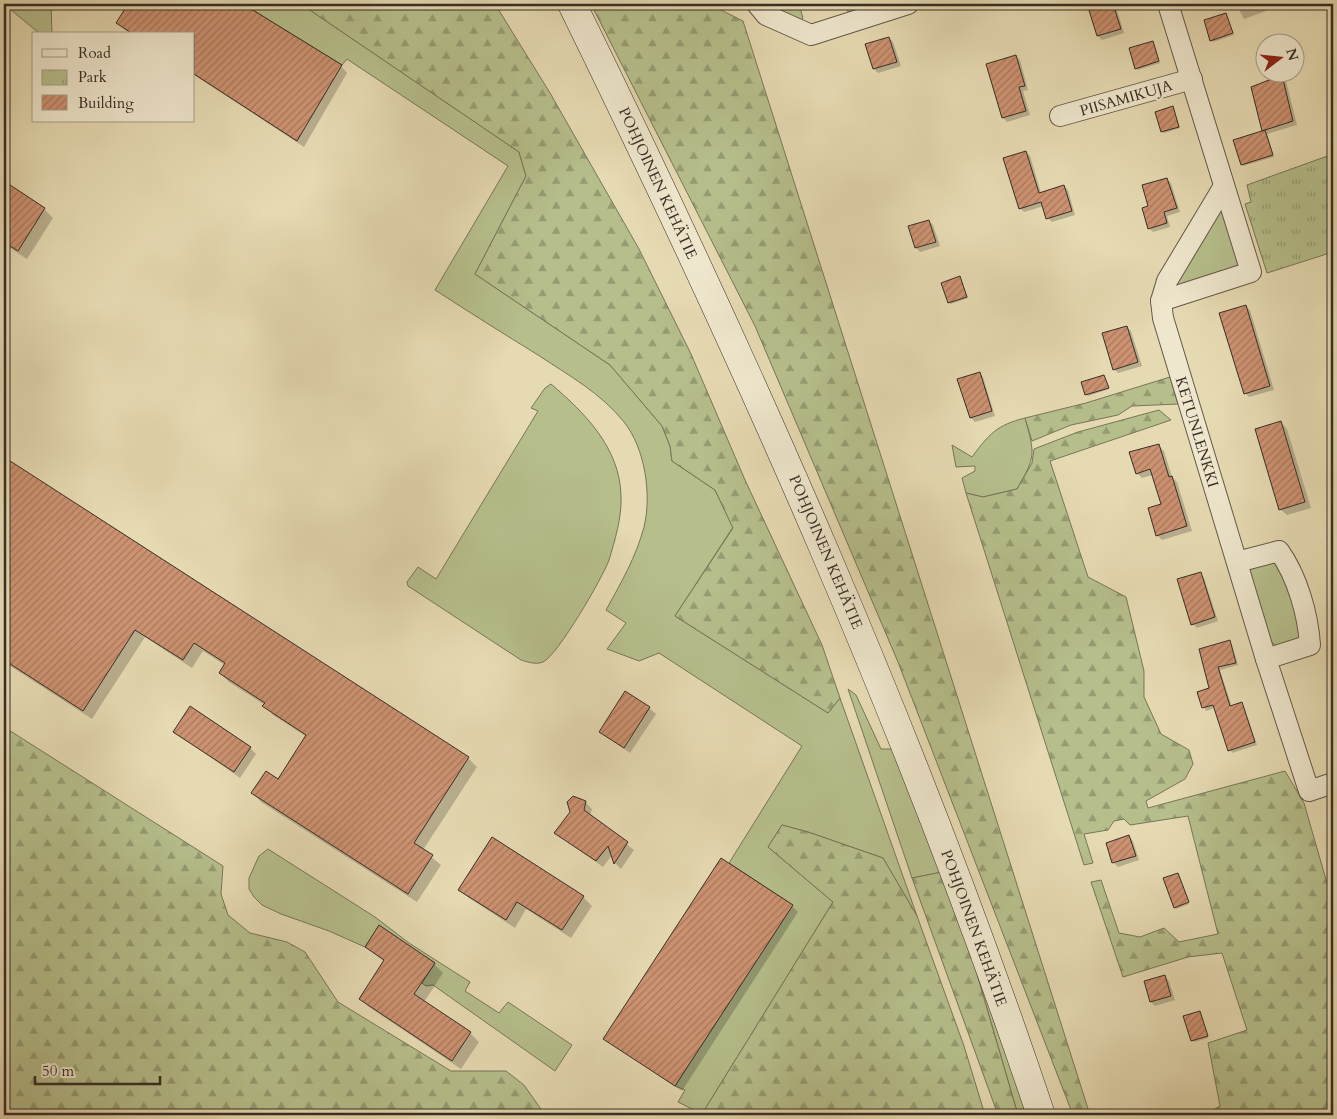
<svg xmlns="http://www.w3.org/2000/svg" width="1337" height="1119" viewBox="0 0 1337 1119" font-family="Cardo,serif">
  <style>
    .grass { fill: #b6bf8c; stroke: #767659 }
    .forest { fill: url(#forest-firs); stroke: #767659 }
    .park { fill: url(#park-tufts); stroke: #767659 }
    .shadow { fill: #0003 }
    .building { fill: url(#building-hatch); stroke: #372e26 }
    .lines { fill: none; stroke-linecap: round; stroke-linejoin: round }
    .street-casing { stroke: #635949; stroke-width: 22 }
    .secondary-casing { stroke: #372e26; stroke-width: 29 }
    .street { stroke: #efe7cd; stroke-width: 20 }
    .secondary { stroke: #efe7cd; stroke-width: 28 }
    .labels { text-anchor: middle; stroke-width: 4.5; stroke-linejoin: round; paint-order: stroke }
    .street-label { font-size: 15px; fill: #372e26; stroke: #efe7cd }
  </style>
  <defs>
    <pattern id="forest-firs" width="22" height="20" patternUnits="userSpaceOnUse" patternTransform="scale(1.25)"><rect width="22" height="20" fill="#b6bf8c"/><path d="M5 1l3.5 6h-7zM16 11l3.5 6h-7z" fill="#959c72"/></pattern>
    <pattern id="park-tufts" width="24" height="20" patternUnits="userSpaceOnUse" patternTransform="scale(1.25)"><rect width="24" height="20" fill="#b6bf8c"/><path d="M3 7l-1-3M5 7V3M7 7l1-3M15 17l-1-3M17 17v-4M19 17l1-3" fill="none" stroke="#959c72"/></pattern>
    <pattern id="building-hatch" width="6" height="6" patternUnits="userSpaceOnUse" patternTransform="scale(1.25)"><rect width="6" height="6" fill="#cd9271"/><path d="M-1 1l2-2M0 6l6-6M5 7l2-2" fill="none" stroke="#a7785d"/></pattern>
  </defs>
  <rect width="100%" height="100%" fill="#e6dab2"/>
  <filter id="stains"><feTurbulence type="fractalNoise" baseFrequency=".004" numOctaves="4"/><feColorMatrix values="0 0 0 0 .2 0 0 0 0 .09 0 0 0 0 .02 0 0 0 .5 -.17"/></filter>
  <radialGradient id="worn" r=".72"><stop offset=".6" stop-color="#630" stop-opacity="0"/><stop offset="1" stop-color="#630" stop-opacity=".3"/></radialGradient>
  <g class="grass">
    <polygon points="4,4 51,4 52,34 40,34"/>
    <path d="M243 4H301L519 152 526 176 475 274 610 365 662 426 670 446 672 461 715 490 733 527 675 616 828 713 840 698 917 916 883 858 808 832 782 825 768 847 833 902 702 1114 678 1102 685 1090 675 1086 792 905 729 863 802 746 659 653 639 661 607 649 626 623 606 610C621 583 636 557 644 527 652 495 645 448 624 422 601 393 568 375 538 355 504 334 469 312 435 290L508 166 347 59 342 65Z"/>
    <polygon points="768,4 799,4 803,18 801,20 782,14"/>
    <polygon points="844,4 879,4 849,13"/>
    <polygon points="1221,205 1239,266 1173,287"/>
    <path d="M551 384C585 413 620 448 621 496 622 517 615 540 609 560 603 577 558 655 543 662 536 665 528 662 521 660L408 586 407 582 418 567 436 579 538 411 531 408 545 388Z"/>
    <path d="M1025 418C1035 455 1036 456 1017 489L983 497 966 493 962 478 975 471V466L956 467 952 445 972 457C989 434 997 425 1025 418Z"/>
    <polygon points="1274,563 1280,566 1302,631 1298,641 1279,647 1268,640 1248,574 1249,568"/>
    <polygon points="848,689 856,695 881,749 895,749 942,872 912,878"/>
    <polygon points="268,849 375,917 409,943 470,982 465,991 499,1013 508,1002 572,1045 555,1071 433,985 426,986 422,983 435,963 379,926 365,947 329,931 281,914 262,905 254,897 249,889 249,878 259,856"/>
    <polygon points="967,940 1028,1115 1018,1115"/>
  </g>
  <g class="forest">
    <polygon points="301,4 495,4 550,93 639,249 691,354 745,480 822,645 840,698 828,713 675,616 733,528 715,490 672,461 670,446 662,426 610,365 475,274 526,176 519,152"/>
    <polygon points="591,4 709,4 743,21 1090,1115 1073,1115 898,662 755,326"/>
    <polygon points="1170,377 1178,404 1132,406 1118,415 1071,425 1032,441 1025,418 1086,403"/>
    <polygon points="1159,410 1171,420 1050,461 1088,577 1126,597 1144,671 1144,697 1161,734 1189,750 1193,764 1185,779 1146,801 1148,808 1285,771 1304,803 1333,904 1333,1115 1187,1115 1206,1114 1220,1106 1208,1043 1247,1030 1222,953 1188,957 1123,977 1091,882 1101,880 1119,933 1140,937 1164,928 1179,942 1218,934 1188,816 1130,825 1124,819 1114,821 1108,830 1084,834 1093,863 1084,865 966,493 983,497 1017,489 1032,463 1034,449 1078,432"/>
    <polygon points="4,727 223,866 221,894 228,915 250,933 287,942 305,952 338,1002 451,1071 506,1071 524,1085 545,1115 4,1115"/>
    <polygon points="782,825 808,832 883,858 917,916 964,1046 985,1115 702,1114 833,902 768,847"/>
    <polygon points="942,872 967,940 1018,1115 998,1115 912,878"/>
  </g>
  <polygon class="park" points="1333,154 1333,252 1267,273 1245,204 1251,202 1247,185"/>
  <g class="shadow">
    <polygon points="129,4 241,4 341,66 347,73 304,147 194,75 194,34 131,34 124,29 118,23"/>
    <polygon points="1088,4 1115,4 1124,33 1102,40 1098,36"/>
    <polygon points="1236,4 1263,4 1266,11 1244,19"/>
    <polygon points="1226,14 1234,35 1213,42 1211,40"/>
    <polygon points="889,38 893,42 901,66 878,73 874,69 867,45"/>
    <polygon points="1153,42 1160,63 1138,70 1136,68"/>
    <polygon points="1016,56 1020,60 1028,90 1023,91 1030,115 1007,122 1003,118"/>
    <polygon points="1281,77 1286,81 1297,125 1267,134 1274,157 1243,166 1242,164 1265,132 1253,88"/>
    <polygon points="1173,108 1180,128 1164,133 1162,131"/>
    <polygon points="1026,152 1030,156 1041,193 1064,186 1068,190 1075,215 1052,222 1048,218 1044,206 1024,212 1020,208"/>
    <polygon points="1167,179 1171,183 1180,212 1167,216 1170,227 1153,232 1149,228 1150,207"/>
    <polygon points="4,182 44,209 53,218 27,259 4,244"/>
    <polygon points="929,221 933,225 940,246 920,252 916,248"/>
    <polygon points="960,278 968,298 951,304 949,302"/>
    <polygon points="1333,280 1333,291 1330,281"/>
    <polygon points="1246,306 1250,310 1274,390 1249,397 1245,393"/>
    <polygon points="1127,327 1131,331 1142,366 1118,373 1114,369"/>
    <polygon points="979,373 983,377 995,416 975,422 971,418 959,380"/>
    <polygon points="1104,376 1109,389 1088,396 1086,394"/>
    <polygon points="1281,422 1287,429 1311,508 1287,515 1280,509"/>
    <polygon points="1159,446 1164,451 1172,477 1177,482 1192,531 1162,540 1157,535 1163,505 1153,475 1142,478 1137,473"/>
    <polygon points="4,459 468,758 477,767 423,850 441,865 417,902 261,802 253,793 278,781 307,737 273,715 265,705 229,682 220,673 225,665 203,651 192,668 145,637 92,719 4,662"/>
    <polygon points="1333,534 1333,558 1326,537"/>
    <polygon points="1200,573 1204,578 1218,621 1197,628 1193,624"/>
    <polygon points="1229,642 1232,645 1238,665 1220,670 1232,707 1241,704 1244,707 1257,745 1232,753 1215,708 1206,711 1198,693 1211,689 1200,650"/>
    <polygon points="649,708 656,714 630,753 600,732"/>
    <polygon points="175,732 250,748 256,754 240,778"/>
    <polygon points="585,802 592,809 590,816 634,850 621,869 615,863 612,855 603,867 556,833"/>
    <polygon points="1129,836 1133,841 1139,860 1118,867 1114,863 1107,843"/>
    <polygon points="1178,875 1189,904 1176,909 1175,907"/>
    <polygon points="460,890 583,897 592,906 571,938 526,909 515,928 469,898"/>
    <polygon points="792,906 798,912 682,1091 604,1039"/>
    <polygon points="366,947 434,964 443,973 424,1002 470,1033 479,1042 461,1069 369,1007 360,998 385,962"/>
    <polygon points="1165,977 1169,981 1175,1000 1155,1006 1151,1002"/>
    <polygon points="1201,1014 1208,1038 1194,1042 1192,1041"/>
  </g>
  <g class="building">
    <polygon points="128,4 243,4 342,65 297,141 194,74 194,34 133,34 116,23"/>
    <polygon points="1087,4 1113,4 1121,29 1097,36"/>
    <polygon points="1226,13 1233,33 1210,41 1204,20"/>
    <polygon points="889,37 897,62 873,69 865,44"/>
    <polygon points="1153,41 1159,61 1135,69 1129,48"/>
    <polygon points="1016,55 1025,86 1019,87 1026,111 1002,118 986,64"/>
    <polygon points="1282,75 1293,121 1262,131 1251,87"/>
    <polygon points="1173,106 1179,127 1161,132 1155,112"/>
    <polygon points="1265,130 1273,155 1241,165 1233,140"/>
    <polygon points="1026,151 1039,193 1064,185 1072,211 1046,219 1041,202 1019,209 1003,158"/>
    <polygon points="1167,178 1177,208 1164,212 1167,223 1148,229 1142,208 1148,206 1142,185"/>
    <polygon points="4,181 45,208 18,251 4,242"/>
    <polygon points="929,220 936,242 915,248 908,226"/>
    <polygon points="960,276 967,297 948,303 941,283"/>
    <polygon points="1246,305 1270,386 1244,394 1219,313"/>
    <polygon points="1127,326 1138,362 1113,370 1102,333"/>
    <polygon points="980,372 992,411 970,418 957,379"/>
    <polygon points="1104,375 1109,388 1085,395 1081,382"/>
    <polygon points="1281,421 1305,502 1279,510 1255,429"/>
    <polygon points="1159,444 1169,477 1172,476 1187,526 1156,536 1148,508 1161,504 1150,469 1136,474 1129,452"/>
    <polygon points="4,457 469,757 414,843 433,855 408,894 251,793 266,771 278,779 306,735 262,706 265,703 219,673 225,663 194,643 183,660 135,630 83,711 4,660"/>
    <polygon points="1201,572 1215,617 1191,625 1177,579"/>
    <polygon points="1230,640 1236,663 1218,667 1230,706 1242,702 1255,742 1228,751 1213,705 1202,708 1197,692 1209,688 1199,649"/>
    <polygon points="625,691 650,707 624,748 599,732"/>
    <polygon points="190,706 251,747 234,772 173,732"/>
    <polygon points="573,796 586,801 584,810 628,842 614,864 608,846 596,861 554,833 570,812 567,802"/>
    <polygon points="1129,835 1136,856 1112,863 1106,843"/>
    <polygon points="492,837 584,896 562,930 517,902 506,920 458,890"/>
    <polygon points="721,858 793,905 675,1086 603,1039"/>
    <polygon points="1178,873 1189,902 1174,908 1163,878"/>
    <polygon points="379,925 435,963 414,994 471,1032 452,1061 359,999 384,960 365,947"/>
    <polygon points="1165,975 1171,996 1150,1002 1144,981"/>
    <polygon points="1200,1011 1208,1036 1191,1041 1183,1016"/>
  </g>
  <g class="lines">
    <defs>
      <g id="street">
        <polyline points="757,4 766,15 811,35 908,4"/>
        <polyline points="1060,116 1192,79"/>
        <polyline points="1224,186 1167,281 1161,301 1163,318 1266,659 1309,791 1333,783"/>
        <polyline points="1161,301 1251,272 1168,4"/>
        <path d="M1237 562 1279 551C1297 576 1308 614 1310 645L1266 659"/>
      </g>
      <path id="secondary" d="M572 4C749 365 913 733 1041 1115"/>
    </defs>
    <use href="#street" class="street-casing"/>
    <use href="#secondary" class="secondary-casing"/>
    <use href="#street" class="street"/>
    <use href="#secondary" class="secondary"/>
  </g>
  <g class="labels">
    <g class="street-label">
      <text transform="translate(1126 98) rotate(-16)" y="5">PIISAMIKUJA</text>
      <text transform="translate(658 183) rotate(65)" y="5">POHJOINEN KEHÄTIE</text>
      <text transform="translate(1197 432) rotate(73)" y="5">KETUNLENKKI</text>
      <text transform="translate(826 552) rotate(67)" y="5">POHJOINEN KEHÄTIE</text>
      <text transform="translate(974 928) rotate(70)" y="5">POHJOINEN KEHÄTIE</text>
    </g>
  </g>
  <rect width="1337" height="1119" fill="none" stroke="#e6dab2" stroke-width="20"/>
  <rect x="5" y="5" width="1327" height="1109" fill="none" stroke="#372e26" stroke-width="2.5"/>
  <rect x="10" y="10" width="1317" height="1099" fill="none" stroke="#372e26"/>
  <rect x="32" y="32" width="162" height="90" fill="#efe7cd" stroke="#a59d8a"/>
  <rect x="42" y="49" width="25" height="8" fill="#efe7cd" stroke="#a59d8a"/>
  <text x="78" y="58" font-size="15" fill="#372e26">Road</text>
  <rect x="42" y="70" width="25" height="15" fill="url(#park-tufts)" stroke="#a59d8a"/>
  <text x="78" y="82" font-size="15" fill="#372e26">Park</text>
  <rect x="42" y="95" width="25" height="15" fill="url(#building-hatch)" stroke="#a59d8a"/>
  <text x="78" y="108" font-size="15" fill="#372e26">Building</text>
  <g transform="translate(1280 58) rotate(74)"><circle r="24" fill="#efe7cd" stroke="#a59d8a"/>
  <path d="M0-4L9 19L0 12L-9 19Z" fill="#8f2418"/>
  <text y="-8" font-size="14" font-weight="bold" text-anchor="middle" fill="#372e26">N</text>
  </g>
  <path d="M35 1076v8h125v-8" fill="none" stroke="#372e26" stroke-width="2.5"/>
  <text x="42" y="1076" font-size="15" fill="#372e26" stroke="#efe7cd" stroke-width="4" paint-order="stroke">50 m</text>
  <rect width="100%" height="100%" filter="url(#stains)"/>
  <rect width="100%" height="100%" fill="url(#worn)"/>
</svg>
